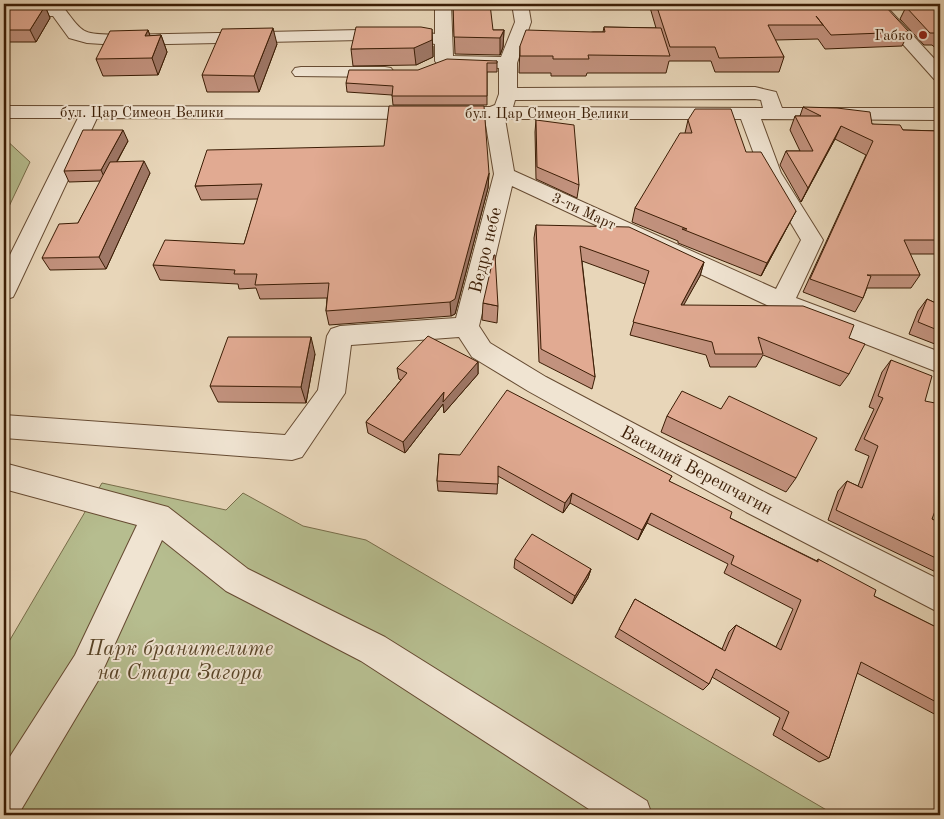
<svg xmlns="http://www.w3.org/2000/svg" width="944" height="819" viewBox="0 0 944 819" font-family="'Old Standard TT',serif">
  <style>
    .green { fill: #b6bd8f; stroke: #786d4a }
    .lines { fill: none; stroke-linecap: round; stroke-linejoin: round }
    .minor-casing { stroke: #664b32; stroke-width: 2 }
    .minor { fill: #f0e4d2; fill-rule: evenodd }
    .wall { fill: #c2927e; stroke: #3b1d05 }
    .shaded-wall { fill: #9e7766; stroke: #3b1d05 }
    .building { fill: #e1aa92; stroke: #3b1d05 }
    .poi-dot { fill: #8f2418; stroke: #f0e4d2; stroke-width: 2 }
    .labels { text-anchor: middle; stroke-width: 4; stroke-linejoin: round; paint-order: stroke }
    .far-poi-label { font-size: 15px; fill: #3b1d05; stroke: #f0e4d2; text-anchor: end }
    .far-street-label { font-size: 15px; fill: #3b1d05; stroke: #f0e4d2 }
    .street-label { font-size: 18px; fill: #3b1d05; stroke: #f0e4d2 }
    .near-park-label { font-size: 21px; font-style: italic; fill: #5a4528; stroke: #f0e4d2 }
  </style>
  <rect width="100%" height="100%" fill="#e8d6b9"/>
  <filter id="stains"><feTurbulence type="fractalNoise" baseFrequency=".004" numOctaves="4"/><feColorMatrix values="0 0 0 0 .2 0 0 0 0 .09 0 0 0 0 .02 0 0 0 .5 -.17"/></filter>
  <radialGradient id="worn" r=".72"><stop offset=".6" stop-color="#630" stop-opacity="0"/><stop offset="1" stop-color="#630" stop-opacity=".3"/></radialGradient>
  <g class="green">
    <polygon points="4,138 30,162 4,217"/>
    <polygon points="102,483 226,510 243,493 303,526 366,540 835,815 4,815 4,650"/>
  </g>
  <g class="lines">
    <defs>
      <g id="minor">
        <polygon points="100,4 221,4 213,9 108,9"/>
        <path d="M435 4H451L453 56 501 57 515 22 512 4H528L531 22 517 63V88L755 87 776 92 782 108H940V120L761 119 781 173 823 240 796 298 940 352V373L773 308 512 186 479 326 490 343 546 377 768 494 940 580V613L746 512 528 391 472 357 459 337 351 345 345 393 302 457 292 460 4 438V415L285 435 318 390 327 336 331 329 340 326 456 318 494 174 485 119 97 118 16 291 13 297 4 300V267L78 118H4V106L490 107 495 105 499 94V68L438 65 435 61V44L408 39 118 45 87 43 69 38 53 16H4V6L64 8C85 36 82 33 118 35L408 29 435 34ZM755 99 761 100 763 108 513 107 515 100ZM505 119H741L761 173 801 240 776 289 514 171Z"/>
        <polygon points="867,4 884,4 940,65 940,80 934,79"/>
        <polygon points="301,67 385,67 391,68 394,72 391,76 385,77 295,76 292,72 295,68"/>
        <polygon points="4,463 168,507 248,569 385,637 647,801 652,815 598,815 361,661 226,591 162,540 99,679 18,815 4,815 4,766 75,655 137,525 4,489"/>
      </g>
    </defs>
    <use href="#minor" class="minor-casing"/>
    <use href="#minor" class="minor"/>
  </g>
  <g class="wall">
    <polygon points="453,4 493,30 504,30 503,47 500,55 455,54"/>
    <polygon points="649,4 808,4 811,9 909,32 902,46 825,49 818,39 775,40 784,57 779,72 715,72 711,61 669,61 666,73 587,73 586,76 551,76 551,73 519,73 520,46 593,32 603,32 604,27 656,28"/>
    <polygon points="940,4 940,52 932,45 924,45 900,19 906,7 921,7"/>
    <polygon points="4,6 45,6 50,18 36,42 4,42"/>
    <polygon points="148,30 150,36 161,35 167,52 158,75 103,76 96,59"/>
    <polygon points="277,44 259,92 207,92 202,75"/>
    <polygon points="433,46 433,57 416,65 353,66 351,49"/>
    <polygon points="497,61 497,72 487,72 487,105 393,105 392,95 347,92 346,83"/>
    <polygon points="803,107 872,124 903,130 940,131 940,254 910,254 920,275 911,288 867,288 863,298 855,312 803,292 866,155 835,139 801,202 780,165 786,151 800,151 790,130 795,116 800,116"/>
    <polygon points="536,120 579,185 577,198 536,179 535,132"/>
    <polygon points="688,120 746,152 789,224 761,276 678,243 678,241 632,222 635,208 685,133"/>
    <polygon points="128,141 117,162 150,173 106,269 50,270 42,258 78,223 101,181 69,182 64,171"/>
    <polygon points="489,173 488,188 455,314 451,316 329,325 326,311 327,298 260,299 256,288 239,289 238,284 160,280 153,265 244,244 258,199 201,200 195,186"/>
    <polygon points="536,225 704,262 700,276 683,305 849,338 849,374 840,386 763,355 756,367 710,367 706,355 630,335 645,284 582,261 595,377 592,389 539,362 534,238"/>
    <polygon points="927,299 940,305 940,346 909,334 918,311"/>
    <polygon points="483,303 498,306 497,323 482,320"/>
    <polygon points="315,354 306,403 218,402 210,386"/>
    <polygon points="891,360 925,401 932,519 940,523 940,574 828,520 838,491 847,481 858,486 869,456 855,450 874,409 869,407 882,372"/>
    <polygon points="478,362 478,374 444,413 443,404 405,453 368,433 366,422 401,380 399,379 397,368"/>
    <polygon points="721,409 796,478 786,492 661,432 667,416"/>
    <polygon points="439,454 672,476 669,481 730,518 817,561 818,559 874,596 940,629 940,717 857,673 829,758 819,762 773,735 780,718 712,677 709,684 703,690 615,637 635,599 722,649 729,632 736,625 776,647 793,609 724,573 728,564 647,523 638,540 570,503 563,513 498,476 497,494 438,491 437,481"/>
    <polygon points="515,559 591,569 588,578 572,604 514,568"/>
  </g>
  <g class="shaded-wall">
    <polygon points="45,6 50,18 36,42 30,30"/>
    <polygon points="273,28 277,44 259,92 254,76"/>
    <polygon points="432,29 433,57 416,65 414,48"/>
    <polygon points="148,30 154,47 145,36"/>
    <polygon points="504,30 503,47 500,55 500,38"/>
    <polygon points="161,35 167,52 158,75 152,58"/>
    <polygon points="841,126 835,139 801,202 808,188"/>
    <polygon points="123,130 128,141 106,181 101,170"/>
    <polygon points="144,161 150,173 106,269 99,257"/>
    <polygon points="489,173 488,188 455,314 451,316 450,302"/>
    <polygon points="796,211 761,276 767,263"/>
    <polygon points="704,262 700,276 676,319 681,305"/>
    <polygon points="311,337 315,354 306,403 301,387"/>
    <polygon points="478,362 478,374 444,413 443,404 405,453 403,442 444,392"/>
    <polygon points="572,493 570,503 563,513 565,503"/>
    <polygon points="651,513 647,523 638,540 642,530"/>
    <polygon points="591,569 588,578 572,604 575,596"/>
  </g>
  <g class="building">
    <polygon points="453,4 490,4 493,30 504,30 500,38 454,37"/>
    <polygon points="656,4 808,4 811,9 885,6 909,32 831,35 816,16 823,25 768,25 784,57 719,58 715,47 670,47"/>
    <polygon points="924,4 940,4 940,35 938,33 930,33 906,7 921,7"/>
    <polygon points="4,6 45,6 30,30 4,30"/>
    <polygon points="356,27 421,27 432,29 432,40 414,48 351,49"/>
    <polygon points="604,27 661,28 670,56 588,55 589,59 553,59 553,56 520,56 520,46 526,30 593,32 605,32"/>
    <polygon points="273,28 254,76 202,75 222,29"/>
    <polygon points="148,30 145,36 161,35 152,58 96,59 110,31"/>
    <polygon points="447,59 497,61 497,63 487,63 487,96 392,96 393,86 346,83 349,70 418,70"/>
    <polygon points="389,106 484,106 489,173 455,299 450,302 326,311 329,283 255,285 257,274 234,274 235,270 153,265 165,240 244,244 262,184 195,186 207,150 384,146"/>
    <polygon points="803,107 837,108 870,112 872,124 900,125 903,130 940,131 940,240 904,240 920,275 867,275 871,276 863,298 810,279 873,141 841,126 808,188 786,151 813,151 795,116 821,116"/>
    <polygon points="695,109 731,109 746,152 761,152 796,211 767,263 682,229 687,229 635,208 680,133 692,133 688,120"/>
    <polygon points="536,120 574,125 579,185 537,167"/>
    <polygon points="83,130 123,130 101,170 64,171"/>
    <polygon points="144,161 99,257 42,258 59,224 78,223 110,162"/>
    <polygon points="536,225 629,227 704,262 681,305 803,306 854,325 849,338 865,344 849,374 758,337 763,354 715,354 712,342 633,322 649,271 580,246 595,377 541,349"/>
    <polygon points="494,255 495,255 498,306 483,303"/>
    <polygon points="927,299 940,305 940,331 918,322"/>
    <polygon points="428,336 478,362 443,402 444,392 403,442 366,422 407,373 397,368"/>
    <polygon points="228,337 311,337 301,387 210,386"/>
    <polygon points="891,360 932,376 925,401 940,404 940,498 932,519 940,523 940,560 836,510 847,481 862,488 878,446 864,439 883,398 878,396"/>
    <polygon points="507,390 672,476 669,481 732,512 730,518 818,562 818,559 876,590 874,596 940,629 940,704 861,662 829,758 782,729 789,712 716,669 709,684 619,629 635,599 725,651 736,625 781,650 801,600 731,564 734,556 651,513 642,530 572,493 565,503 498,466 498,484 437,481 439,454 460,455"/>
    <polygon points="682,391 721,409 729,396 817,438 796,478 667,416"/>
    <polygon points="532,534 591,569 575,596 515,559"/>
  </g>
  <circle class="poi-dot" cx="923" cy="35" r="5"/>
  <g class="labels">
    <g class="far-poi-label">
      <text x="913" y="40">Габко</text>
    </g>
    <g class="far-street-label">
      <text x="142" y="117">бул. Цар Симеон Велики</text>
      <text x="547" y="118">бул. Цар Симеон Велики</text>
      <text transform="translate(584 211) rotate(25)" y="5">3-ти Март</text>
    </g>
    <g class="street-label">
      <text transform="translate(485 250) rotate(-76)" y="6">Ведро небе</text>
      <text transform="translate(697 470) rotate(28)" y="6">Василий Верешчагин</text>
    </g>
    <g class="near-park-label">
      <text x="180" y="655">Парк бранителите<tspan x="180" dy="24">на Стара Загора</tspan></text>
    </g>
  </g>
  <rect width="944" height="819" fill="none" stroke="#e8d6b9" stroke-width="20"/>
  <rect x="5" y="5" width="934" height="809" fill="none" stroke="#3b1d05" stroke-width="2.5"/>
  <rect x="10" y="10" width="924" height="799" fill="none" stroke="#3b1d05"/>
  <rect width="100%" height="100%" filter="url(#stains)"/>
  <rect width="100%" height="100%" fill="url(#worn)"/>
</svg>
